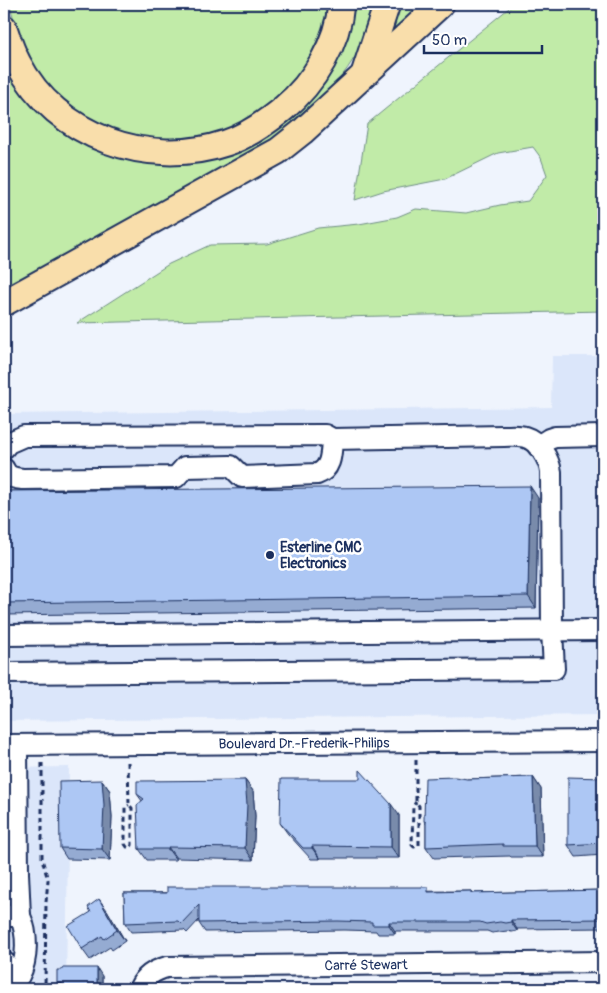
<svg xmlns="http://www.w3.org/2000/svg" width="607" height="993" viewBox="0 0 607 993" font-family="Pangolin,sans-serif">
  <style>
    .built { fill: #dbe6fa }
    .green { fill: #c1eba8; stroke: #6e8d83 }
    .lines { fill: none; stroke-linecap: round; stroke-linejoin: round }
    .minor-casing { stroke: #1b2f5e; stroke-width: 24 }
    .major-casing { stroke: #1b2f5e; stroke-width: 29 }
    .path { stroke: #1b2f5e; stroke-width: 3; stroke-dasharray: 5 4; stroke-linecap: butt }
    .minor { stroke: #fff; stroke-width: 20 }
    .major { stroke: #f9deab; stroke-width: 25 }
    .wall { fill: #95abd2; stroke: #1b2f5e }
    .shaded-wall { fill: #798bab; stroke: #1b2f5e }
    .building { fill: #adc7f4; stroke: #1b2f5e }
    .poi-dot { fill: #1b2f5e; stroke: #fff; stroke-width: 2 }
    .labels { text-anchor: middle; stroke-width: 5; stroke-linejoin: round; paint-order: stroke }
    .poi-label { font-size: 14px; font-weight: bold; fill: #1b2f5e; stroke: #fff; text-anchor: start }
    .street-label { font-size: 14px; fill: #1b2f5e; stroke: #fff }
  </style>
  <rect width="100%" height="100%" fill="#eff4fd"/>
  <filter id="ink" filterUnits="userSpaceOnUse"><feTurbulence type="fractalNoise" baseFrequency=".02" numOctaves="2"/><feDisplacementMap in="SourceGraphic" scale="10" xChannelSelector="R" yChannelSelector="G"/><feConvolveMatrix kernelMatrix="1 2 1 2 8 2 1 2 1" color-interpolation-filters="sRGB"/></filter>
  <g filter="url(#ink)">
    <g class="built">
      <polygon points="552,356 603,356 603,715 4,721 4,414 551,407"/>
      <polygon points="69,767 66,989 4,989 4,768"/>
    </g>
    <g class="green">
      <path d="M10 4H328C292 184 46 184 10 4Z"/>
      <path d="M350 4H378C373 17 368 31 362 44 345 78 318 105 290 131L4 293V52L98 145 253 139Z"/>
      <polygon points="399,4 429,4 394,34 391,29"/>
      <polygon points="514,4 603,4 603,311 77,323 169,264 210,245 267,244 318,228 359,224 397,217 416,209 466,213 500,205 528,201 547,175 541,158 533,147 498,153 445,179 383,191 355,200 367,124"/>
    </g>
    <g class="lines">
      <defs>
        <g id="minor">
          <polyline points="538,446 549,439 555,437 603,436"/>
          <path d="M4 448 8 443 24 436 325 435 332 439 504 436C511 436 518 435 525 437 539 441 549 459 551 472L552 630 554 669 4 673"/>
          <path d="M4 469C8 478 15 478 23 479L176 477 185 467 231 466 242 477 317 474C332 469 331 452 332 439"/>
          <polyline points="4,635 603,630"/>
          <path id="s1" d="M4 745 603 741"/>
          <polyline points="4,916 20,916 18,873 17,745"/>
          <polyline points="4,962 9,967 10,989"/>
          <path d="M10 980 19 976C28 959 28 933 20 916"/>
          <path id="s2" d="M139 989C145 976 153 971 167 967L603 962"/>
        </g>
        <g id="major">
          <path d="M4 28C8 40 12 52 18 63 56 137 149 169 226 143 248 136 267 122 284 108 314 83 338 43 341 4"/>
          <polyline points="365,71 387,4"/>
          <polyline points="4,303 278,151 302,132 441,4"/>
        </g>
      </defs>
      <use href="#minor" class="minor-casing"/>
      <use href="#major" class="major-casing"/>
      <g class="path">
        <polyline points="416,760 416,802 419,806 419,845 414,847 412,845 413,806 416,802"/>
        <polyline points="128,762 129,805 132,808 132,845 130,848 127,847 125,844 125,807 129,805"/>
        <polyline points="42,763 42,859 48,880 46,902 45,989"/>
      </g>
      <use href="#minor" class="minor"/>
      <use href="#major" class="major"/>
    </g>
    <g class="wall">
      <polygon points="4,491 538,498 536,608 4,615"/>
      <polygon points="533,777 541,789 543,857 511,857 510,856 434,858 426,847 426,824 424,821 467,779"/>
      <polygon points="603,778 603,855 576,857 568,845"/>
      <polygon points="102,780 110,791 112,817 110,860 67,859 60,848"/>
      <polygon points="245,780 253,791 255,816 253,860 176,858 176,860 147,860 139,849 142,801 137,794"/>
      <polygon points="399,815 399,858 320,858 320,859 311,859 288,834 280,823"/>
      <polygon points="603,890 603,928 517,929 517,931 512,932 507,931 492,933 487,931 395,931 395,934 378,934 376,931 345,930 205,932 199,923 199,920 187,933 184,930 131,932 125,923 124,893 471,891 472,893"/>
      <polygon points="107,910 125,941 112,950 110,947 90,960 82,949"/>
      <polygon points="102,976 102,989 61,989 57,984"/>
    </g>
    <g class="shaded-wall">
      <polygon points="530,486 538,498 536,608 528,596"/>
      <polygon points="533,777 541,789 543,857 535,846"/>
      <polygon points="102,780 110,791 112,817 110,860 102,849"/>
      <polygon points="245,780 253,791 255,816 253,860 245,848"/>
      <polygon points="391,804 399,815 399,858 391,847"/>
      <polygon points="312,846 320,858 320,859 312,848"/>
      <polygon points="168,847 176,858 176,860 168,849"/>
      <polygon points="99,899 107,910 125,941 117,930"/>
      <polygon points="511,920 517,929 517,931 511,922"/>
      <polygon points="389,922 395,931 395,934 389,925"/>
      <polygon points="97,968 102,976 102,989 97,989"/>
    </g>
    <g class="building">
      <polygon points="530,486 528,596 4,603 4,491"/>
      <polygon points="360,770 391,804 391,847 312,846 312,848 303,848 280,823 281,779 360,779"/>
      <polygon points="455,777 467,779 533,777 535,846 503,846 503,844 426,847 426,822 424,821 425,778"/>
      <polygon points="568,777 603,778 603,843 568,845"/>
      <polygon points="102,780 104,805 102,849 60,848 59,781"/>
      <polygon points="245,780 247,804 245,848 168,847 168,849 139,849 137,805 144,799 137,794 137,781"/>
      <polygon points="167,887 428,887 428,892 471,891 471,893 603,890 603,919 511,920 511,922 505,923 500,922 486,924 480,922 389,922 389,925 372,925 372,922 338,921 199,923 199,905 181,924 178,921 125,923 124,893 167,893"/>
      <polygon points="99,899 117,930 104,939 102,936 82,949 68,926 91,912 88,907"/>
      <polygon points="62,968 97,968 97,989 62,989 62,983 57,984 57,970 62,970"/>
      <rect x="224" y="988" width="15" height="1"/>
    </g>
  </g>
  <circle class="poi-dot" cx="270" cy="555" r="5"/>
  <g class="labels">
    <g class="poi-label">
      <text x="280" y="552">Esterline CMC<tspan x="280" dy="16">Electronics</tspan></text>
    </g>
    <g class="street-label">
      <text dy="5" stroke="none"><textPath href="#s1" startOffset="300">Boulevard Dr.-Frederik-Philips</textPath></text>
      <text dy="5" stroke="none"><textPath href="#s2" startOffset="236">Carré Stewart</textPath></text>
    </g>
  </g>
  <rect width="607" height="993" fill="none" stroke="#fff" stroke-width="20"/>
  <rect x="10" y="10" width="587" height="973" fill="none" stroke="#1b2f5e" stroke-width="2" filter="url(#ink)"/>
  <path d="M424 45v8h118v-8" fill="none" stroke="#1b2f5e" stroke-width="2.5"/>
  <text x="432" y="45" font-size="15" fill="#1b2f5e" stroke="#ffffff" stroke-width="4" paint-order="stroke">50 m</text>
</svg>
